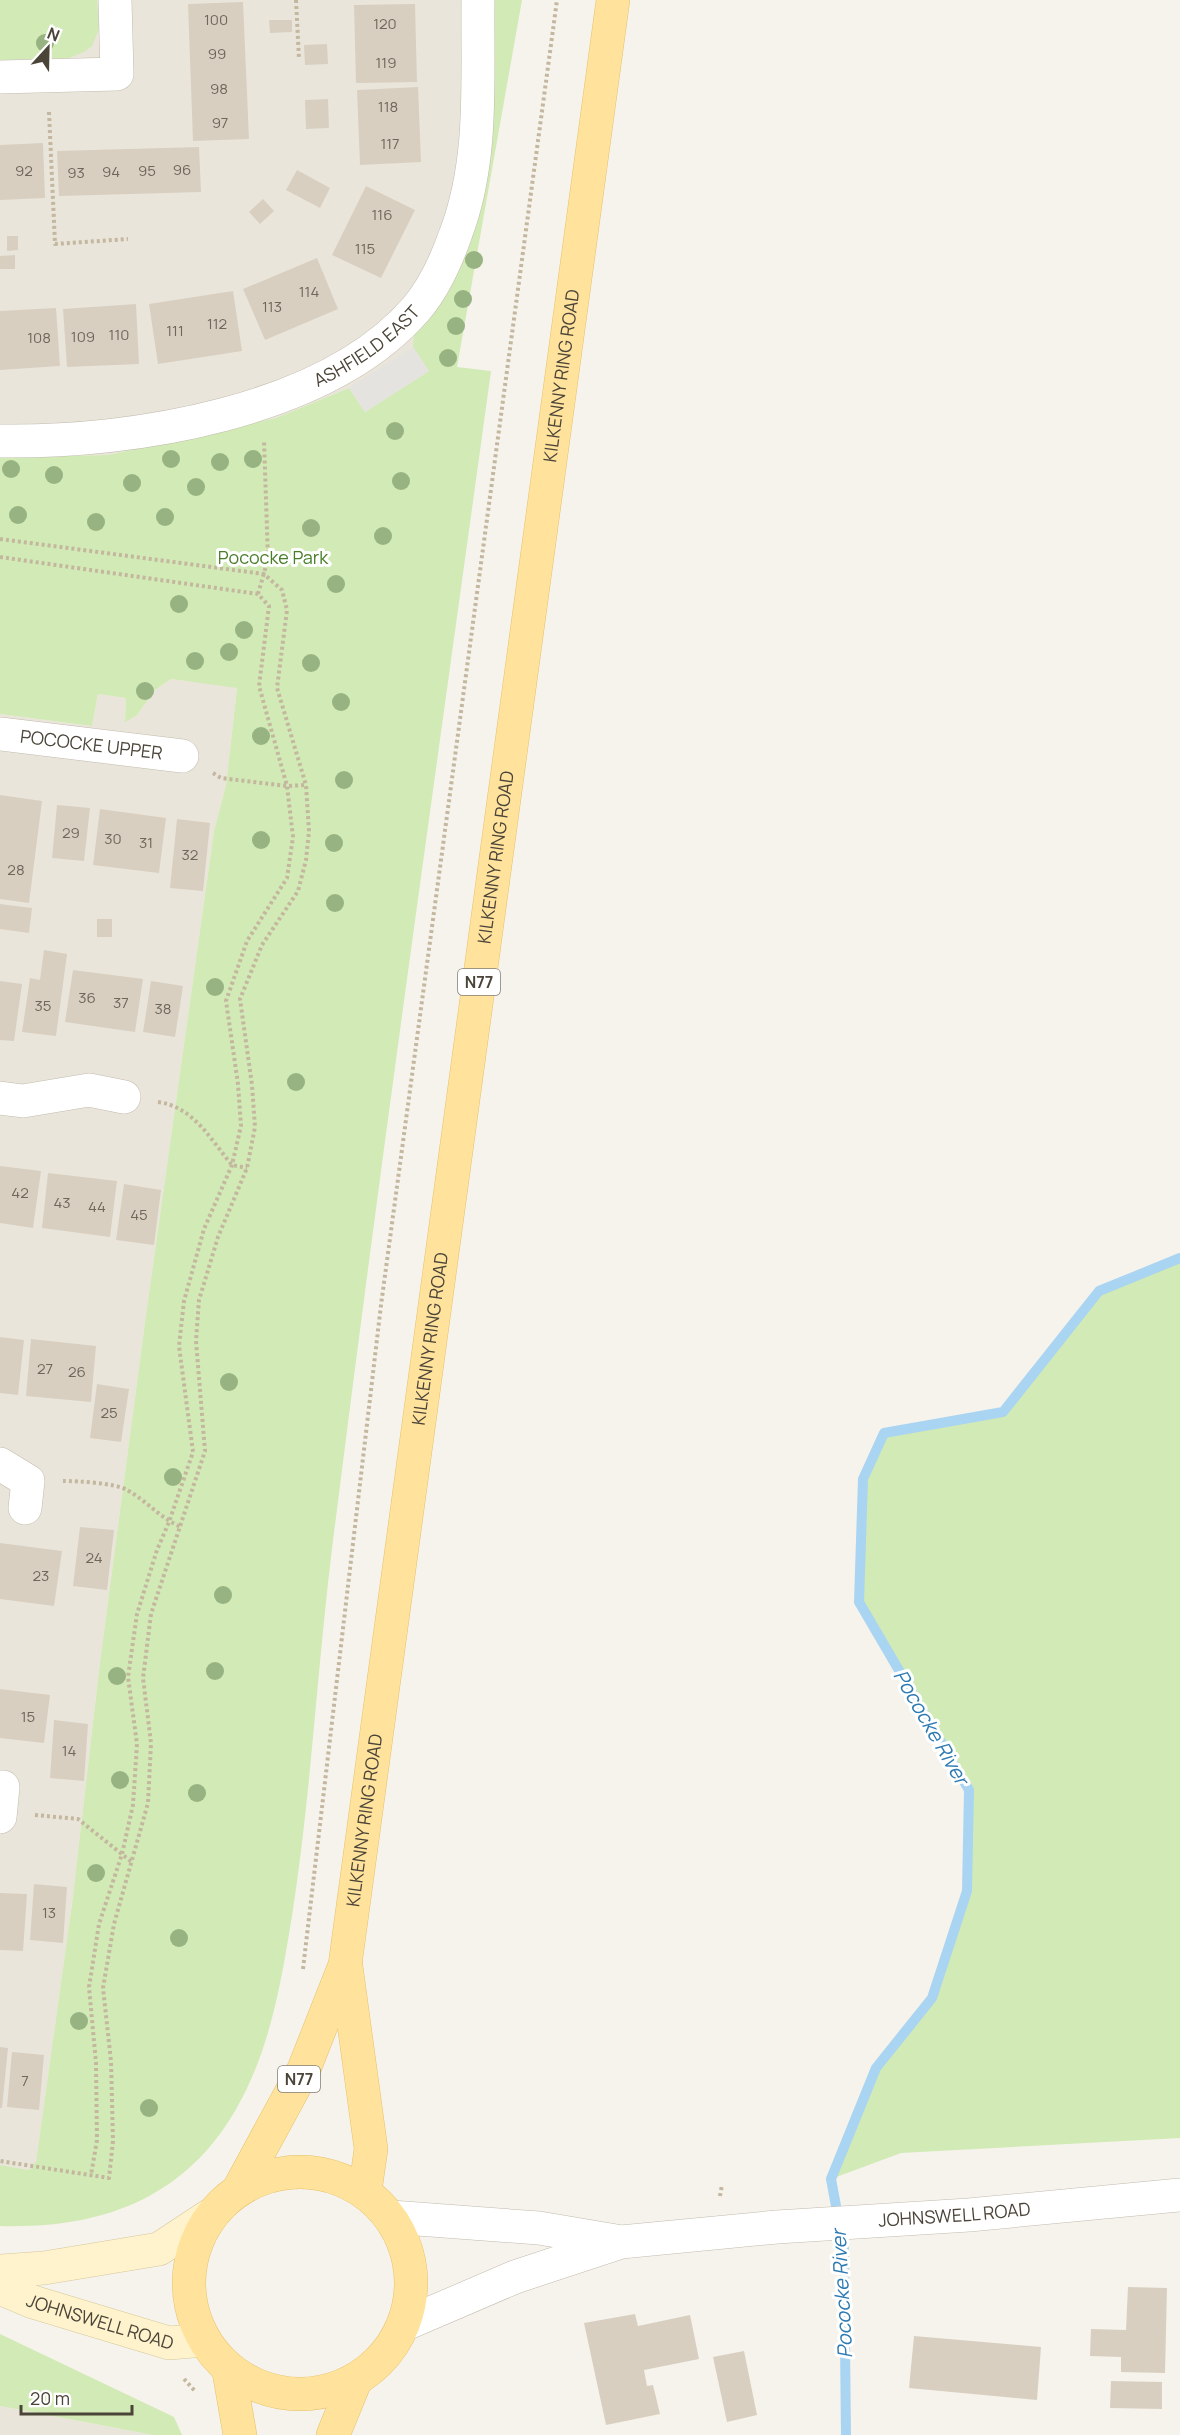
<svg xmlns="http://www.w3.org/2000/svg" width="1180" height="2435" viewBox="0 0 1180 2435" font-family="Manrope,sans-serif">
  <style>
    .residential { fill: #eae5da }
    .green { fill: #d2eab5 }
    .parking { fill: #e5e3e0 }
    .lines { fill: none; stroke-linecap: round; stroke-linejoin: round }
    .stream { stroke: #a9d4f2; stroke-width: 10 }
    .building { fill: #d8cfc1 }
    .street-casing { stroke: #c2bbae; stroke-width: 34 }
    .secondary-casing { stroke: #d6c79b; stroke-width: 34 }
    .primary-casing { stroke: #e6c16a; stroke-width: 34 }
    .path { stroke: #c4b79f; stroke-width: 4; stroke-dasharray: 3 3; stroke-linecap: butt }
    .street { stroke: #fff; stroke-width: 33 }
    .secondary { stroke: #fff3cd; stroke-width: 33 }
    .primary { stroke: #ffe39c; stroke-width: 33 }
    .tree { fill: #97b381 }
    .labels { text-anchor: middle; stroke-width: 6; stroke-linejoin: round; paint-order: stroke }
    .number-label { font-size: 15px; fill: #6e675b }
    .shield { fill: #fff; stroke: #817c74; stroke-width: 1.5 }
    .shield-label { font-size: 16px; font-weight: bold; fill: #4b4439 }
    .street-label { font-size: 18px; fill: #4b4439; stroke: #fff }
    .park-label { font-size: 18px; fill: #4a7f2a; stroke: #fff }
    .water-label { font-size: 20px; font-style: italic; fill: #2e7ab2; stroke: #fff }
  </style>
  <rect width="100%" height="100%" fill="#f6f3ec"/>
  <g class="residential">
    <polygon points="0,0 493,0 429,371 365,412 349,388 276,418 108,455 0,457"/>
    <polygon points="171,679 237,687 226,785 214,831 145,1322 100,1662 72,1904 36,2163 29,2170 0,2165 0,714 92,726 98,694 126,698 125,721 137,715 155,690"/>
    <polygon points="0,2406 153,2435 0,2435"/>
  </g>
  <g class="green">
    <polygon points="0,0 97,0 99,29 92,46 84,52 69,58 0,60"/>
    <path d="M493 0H522L457 367 491 371C437 764 381 1156 332 1549 317 1671 311 1794 292 1916 281 1983 270 2051 235 2111 183 2200 99 2229 0 2226V2165L29 2170 36 2162 72 1904 100 1662 145 1322 214 831 226 785 237 688 171 679 155 690 137 715 125 722 126 698 98 694 92 726 0 714V457L108 455 276 418 349 388 365 412 429 371 413 347 414 335 427 321Z"/>
    <polygon points="1180,1258 1180,2138 901,2153 831,2179 876,2068 932,1998 967,1891 968,1790 859,1602 863,1479 884,1433 1003,1412 1099,1291"/>
    <polygon points="0,2334 174,2417 182,2435 153,2435 0,2406"/>
  </g>
  <polygon class="parking" points="413,347 429,371 365,412 349,388"/>
  <g class="lines">
    <polyline class="stream" points="846,2435 844,2249 831,2179 876,2068 932,1998 967,1891 969,1790 859,1602 863,1479 884,1433 1003,1412 1099,1291 1180,1258"/>
  </g>
  <g class="building">
    <polygon points="243,2 249,139 193,141 188,4"/>
    <polygon points="415,4 417,82 356,83 354,5"/>
    <polygon points="269,20 292,20 292,32 270,33"/>
    <polygon points="327,44 328,64 305,65 304,45"/>
    <polygon points="418,87 421,162 360,165 357,90"/>
    <polygon points="328,99 329,128 306,129 305,100"/>
    <polygon points="43,143 45,198 0,200 0,145"/>
    <polygon points="199,147 201,192 59,196 57,151"/>
    <polygon points="297,170 330,188 320,208 286,190"/>
    <polygon points="366,186 415,210 381,278 332,255"/>
    <polygon points="263,199 274,211 260,224 249,212"/>
    <polygon points="7,236 18,236 18,250 7,251"/>
    <polygon points="15,255 15,269 0,269 0,256"/>
    <polygon points="317,258 338,309 265,340 243,289"/>
    <polygon points="233,291 242,351 158,364 149,304"/>
    <polygon points="136,304 139,364 67,367 63,309"/>
    <polygon points="56,308 60,366 0,370 0,311"/>
    <polygon points="0,795 42,801 29,903 0,899"/>
    <polygon points="57,805 90,808 84,861 52,858"/>
    <polygon points="100,809 166,818 159,873 93,865"/>
    <polygon points="177,819 210,823 203,891 170,888"/>
    <polygon points="0,904 32,908 29,933 0,929"/>
    <rect x="97" y="919" width="15" height="18"/>
    <polygon points="44,950 67,954 56,1036 22,1032 30,978 40,980"/>
    <polygon points="73,970 143,979 135,1032 65,1022"/>
    <polygon points="0,981 22,984 14,1041 0,1040"/>
    <polygon points="151,981 183,986 175,1037 143,1032"/>
    <polygon points="0,1166 41,1171 33,1228 0,1223"/>
    <polygon points="48,1173 117,1181 110,1237 42,1228"/>
    <polygon points="124,1184 161,1190 154,1245 116,1240"/>
    <polygon points="0,1337 24,1340 18,1395 0,1393"/>
    <polygon points="31,1339 96,1346 91,1402 26,1396"/>
    <polygon points="97,1384 129,1389 121,1442 90,1438"/>
    <polygon points="80,1527 114,1530 107,1590 73,1586"/>
    <polygon points="0,1543 62,1551 54,1606 0,1599"/>
    <polygon points="0,1689 50,1695 44,1743 0,1738"/>
    <polygon points="54,1720 88,1724 84,1781 50,1778"/>
    <polygon points="34,1884 67,1887 63,1943 30,1940"/>
    <polygon points="0,1893 27,1894 23,1951 0,1950"/>
    <polygon points="0,2047 8,2048 2,2108 0,2108"/>
    <polygon points="12,2052 44,2055 39,2110 7,2107"/>
    <polygon points="1128,2287 1167,2288 1165,2373 1121,2372 1121,2357 1090,2356 1091,2329 1126,2330"/>
    <polygon points="635,2314 638,2326 690,2315 699,2359 644,2370 647,2386 653,2385 660,2414 606,2425 584,2323"/>
    <polygon points="914,2336 1041,2347 1037,2400 909,2388"/>
    <polygon points="744,2351 757,2415 727,2422 713,2357"/>
    <polygon points="1111,2381 1162,2382 1162,2409 1110,2408"/>
  </g>
  <g class="lines">
    <defs>
      <g id="street">
        <polyline points="0,77 117,74 115,0"/>
        <path id="s1" d="M0 441C130 443 326 413 416 309 434 288 447 259 456 233 484 159 477 78 478 0"/>
        <path id="s2" d="M0 734 182 756"/>
        <polyline points="0,1098 23,1101 89,1090 124,1097"/>
        <polyline points="0,1464 28,1481 25,1508"/>
        <polyline points="0,1787 3,1787 0,1817"/>
        <polyline points="391,2217 539,2228 616,2241"/>
        <path id="s3" d="M403 2325 515 2277 621 2242 777 2227 969 2215 1180 2195"/>
      </g>
      <g id="secondary">
        <polyline points="0,2271 44,2268 159,2249 209,2216"/>
        <path id="s4" d="M0 2288 33 2302 169 2343 204 2340"/>
      </g>
      <g id="primary">
        <polyline points="346,1966 371,2149 365,2191"/>
        <circle cx="300" cy="2283" r="111"/>
        <path id="s5" d="M240 2187 304 2069 345 1965 613 0"/>
        <polyline points="229,2372 240,2435"/>
        <polyline points="333,2435 356,2379"/>
      </g>
    </defs>
    <use href="#street" class="street-casing"/>
    <use href="#secondary" class="secondary-casing"/>
    <use href="#primary" class="primary-casing"/>
    <g class="path">
      <polyline points="296,0 299,59"/>
      <polyline points="49,112 55,244 128,239"/>
      <polyline points="0,539 264,574 282,590 287,610 277,688 306,785 309,831 306,860 298,891 262,945 240,999 252,1085 255,1127 247,1168 218,1237 199,1300 196,1341 205,1451 151,1614 143,1678 151,1743 148,1803 114,1924 103,1988 111,2061 113,2141 109,2178 0,2161"/>
      <polyline points="0,557 258,594 269,606 259,686 287,786 293,837 287,878 247,941 226,1001 238,1084 241,1126 232,1165 204,1229 184,1301 179,1346 193,1452 169,1522 157,1550 137,1614 128,1677 137,1744 133,1805 122,1854 99,1924 89,1987 96,2063 97,2140 91,2175"/>
      <polyline points="258,594 268,559 264,440"/>
      <polyline points="213,773 221,778 287,786 306,785"/>
      <path d="M158 1102C194 1107 210 1139 232 1165L247 1168"/>
      <path d="M63 1481C77 1481 115 1483 127 1490 147 1501 160 1518 181 1527"/>
      <polyline points="35,1815 78,1819 133,1863"/>
      <polyline points="303,1969 381,1305 557,0"/>
      <polyline points="720,2196 722,2185"/>
      <polyline points="184,2379 195,2391"/>
    </g>
    <use href="#street" class="street"/>
    <use href="#secondary" class="secondary"/>
    <use href="#primary" class="primary"/>
  </g>
  <g class="tree">
    <circle cx="45" cy="43" r="9"/>
    <circle cx="474" cy="260" r="9"/>
    <circle cx="463" cy="299" r="9"/>
    <circle cx="456" cy="326" r="9"/>
    <circle cx="448" cy="358" r="9"/>
    <circle cx="395" cy="431" r="9"/>
    <circle cx="171" cy="459" r="9"/>
    <circle cx="253" cy="459" r="9"/>
    <circle cx="220" cy="462" r="9"/>
    <circle cx="11" cy="469" r="9"/>
    <circle cx="54" cy="475" r="9"/>
    <circle cx="401" cy="481" r="9"/>
    <circle cx="132" cy="483" r="9"/>
    <circle cx="196" cy="487" r="9"/>
    <circle cx="18" cy="515" r="9"/>
    <circle cx="165" cy="517" r="9"/>
    <circle cx="96" cy="522" r="9"/>
    <circle cx="311" cy="528" r="9"/>
    <circle cx="383" cy="536" r="9"/>
    <circle cx="336" cy="584" r="9"/>
    <circle cx="179" cy="604" r="9"/>
    <circle cx="244" cy="630" r="9"/>
    <circle cx="229" cy="652" r="9"/>
    <circle cx="195" cy="661" r="9"/>
    <circle cx="311" cy="663" r="9"/>
    <circle cx="145" cy="691" r="9"/>
    <circle cx="341" cy="702" r="9"/>
    <circle cx="261" cy="736" r="9"/>
    <circle cx="344" cy="780" r="9"/>
    <circle cx="261" cy="840" r="9"/>
    <circle cx="334" cy="843" r="9"/>
    <circle cx="335" cy="903" r="9"/>
    <circle cx="215" cy="987" r="9"/>
    <circle cx="296" cy="1082" r="9"/>
    <circle cx="229" cy="1382" r="9"/>
    <circle cx="173" cy="1477" r="9"/>
    <circle cx="223" cy="1595" r="9"/>
    <circle cx="215" cy="1671" r="9"/>
    <circle cx="117" cy="1676" r="9"/>
    <circle cx="120" cy="1780" r="9"/>
    <circle cx="197" cy="1793" r="9"/>
    <circle cx="96" cy="1873" r="9"/>
    <circle cx="179" cy="1938" r="9"/>
    <circle cx="79" cy="2021" r="9"/>
    <circle cx="149" cy="2108" r="9"/>
  </g>
  <g class="labels">
    <g class="number-label">
      <text x="216" y="25">100</text>
      <text x="385" y="29">120</text>
      <text x="217" y="59">99</text>
      <text x="386" y="68">119</text>
      <text x="219" y="94">98</text>
      <text x="388" y="112">118</text>
      <text x="220" y="128">97</text>
      <text x="390" y="149">117</text>
      <text x="182" y="175">96</text>
      <text x="24" y="176">92</text>
      <text x="147" y="176">95</text>
      <text x="111" y="177">94</text>
      <text x="76" y="178">93</text>
      <text x="382" y="220">116</text>
      <text x="365" y="254">115</text>
      <text x="309" y="297">114</text>
      <text x="272" y="312">113</text>
      <text x="217" y="329">112</text>
      <text x="175" y="336">111</text>
      <text x="119" y="340">110</text>
      <text x="83" y="342">109</text>
      <text x="39" y="343">108</text>
      <text x="71" y="838">29</text>
      <text x="113" y="844">30</text>
      <text x="146" y="848">31</text>
      <text x="190" y="860">32</text>
      <text x="16" y="875">28</text>
      <text x="87" y="1003">36</text>
      <text x="121" y="1008">37</text>
      <text x="43" y="1011">35</text>
      <text x="163" y="1014">38</text>
      <text x="20" y="1198">42</text>
      <text x="62" y="1208">43</text>
      <text x="97" y="1212">44</text>
      <text x="139" y="1220">45</text>
      <text x="45" y="1374">27</text>
      <text x="77" y="1377">26</text>
      <text x="109" y="1418">25</text>
      <text x="94" y="1563">24</text>
      <text x="41" y="1581">23</text>
      <text x="28" y="1722">15</text>
      <text x="69" y="1756">14</text>
      <text x="49" y="1918">13</text>
      <text x="25" y="2086">7</text>
    </g>
    <g class="shield">
      <rect x="458" y="969" width="42" height="26" rx="4.5"/>
      <rect x="278" y="2066" width="42" height="26" rx="4.5"/>
    </g>
    <g class="shield-label">
      <text x="479" y="988">N77</text>
      <text x="299" y="2085">N77</text>
    </g>
    <g class="street-label">
      <text dy="6" stroke="none"><textPath href="#s1" startOffset="386">ASHFIELD EAST</textPath></text>
      <text dy="6" stroke="none"><textPath href="#s5" startOffset="1850">KILKENNY RING ROAD</textPath></text>
      <text dy="6" stroke="none"><textPath href="#s2" startOffset="92">POCOCKE UPPER</textPath></text>
      <text dy="6" stroke="none"><textPath href="#s5" startOffset="1364">KILKENNY RING ROAD</textPath></text>
      <text dy="6" stroke="none"><textPath href="#s5" startOffset="878">KILKENNY RING ROAD</textPath></text>
      <text dy="6" stroke="none"><textPath href="#s5" startOffset="392">KILKENNY RING ROAD</textPath></text>
      <text dy="6" stroke="none"><textPath href="#s3" startOffset="568">JOHNSWELL ROAD</textPath></text>
      <text dy="6" stroke="none"><textPath href="#s4" startOffset="106">JOHNSWELL ROAD</textPath></text>
    </g>
    <g class="park-label">
      <text x="273" y="564">Pococke Park</text>
    </g>
    <g class="water-label">
      <text transform="translate(931 1727) rotate(60)" y="7">Pococke River</text>
      <text transform="translate(842 2294) rotate(-93)" y="7">Pococke River</text>
    </g>
  </g>
  <g transform="translate(48 48) rotate(22)" stroke="#ffffff" stroke-width="4.5" paint-order="stroke">
  <path d="M0-4.5L10 22L0 15L-10 22Z" fill="#4b4439"/>
  <text y="-9" font-size="16" font-weight="bold" text-anchor="middle" fill="#4b4439">N</text>
  </g>
  <path d="M21 2405v9h111v-9" fill="none" stroke="#4b4439" stroke-width="3"/>
  <text x="30" y="2405" font-size="18" fill="#4b4439" stroke="#ffffff" stroke-width="4.5" paint-order="stroke">20 m</text>
</svg>
